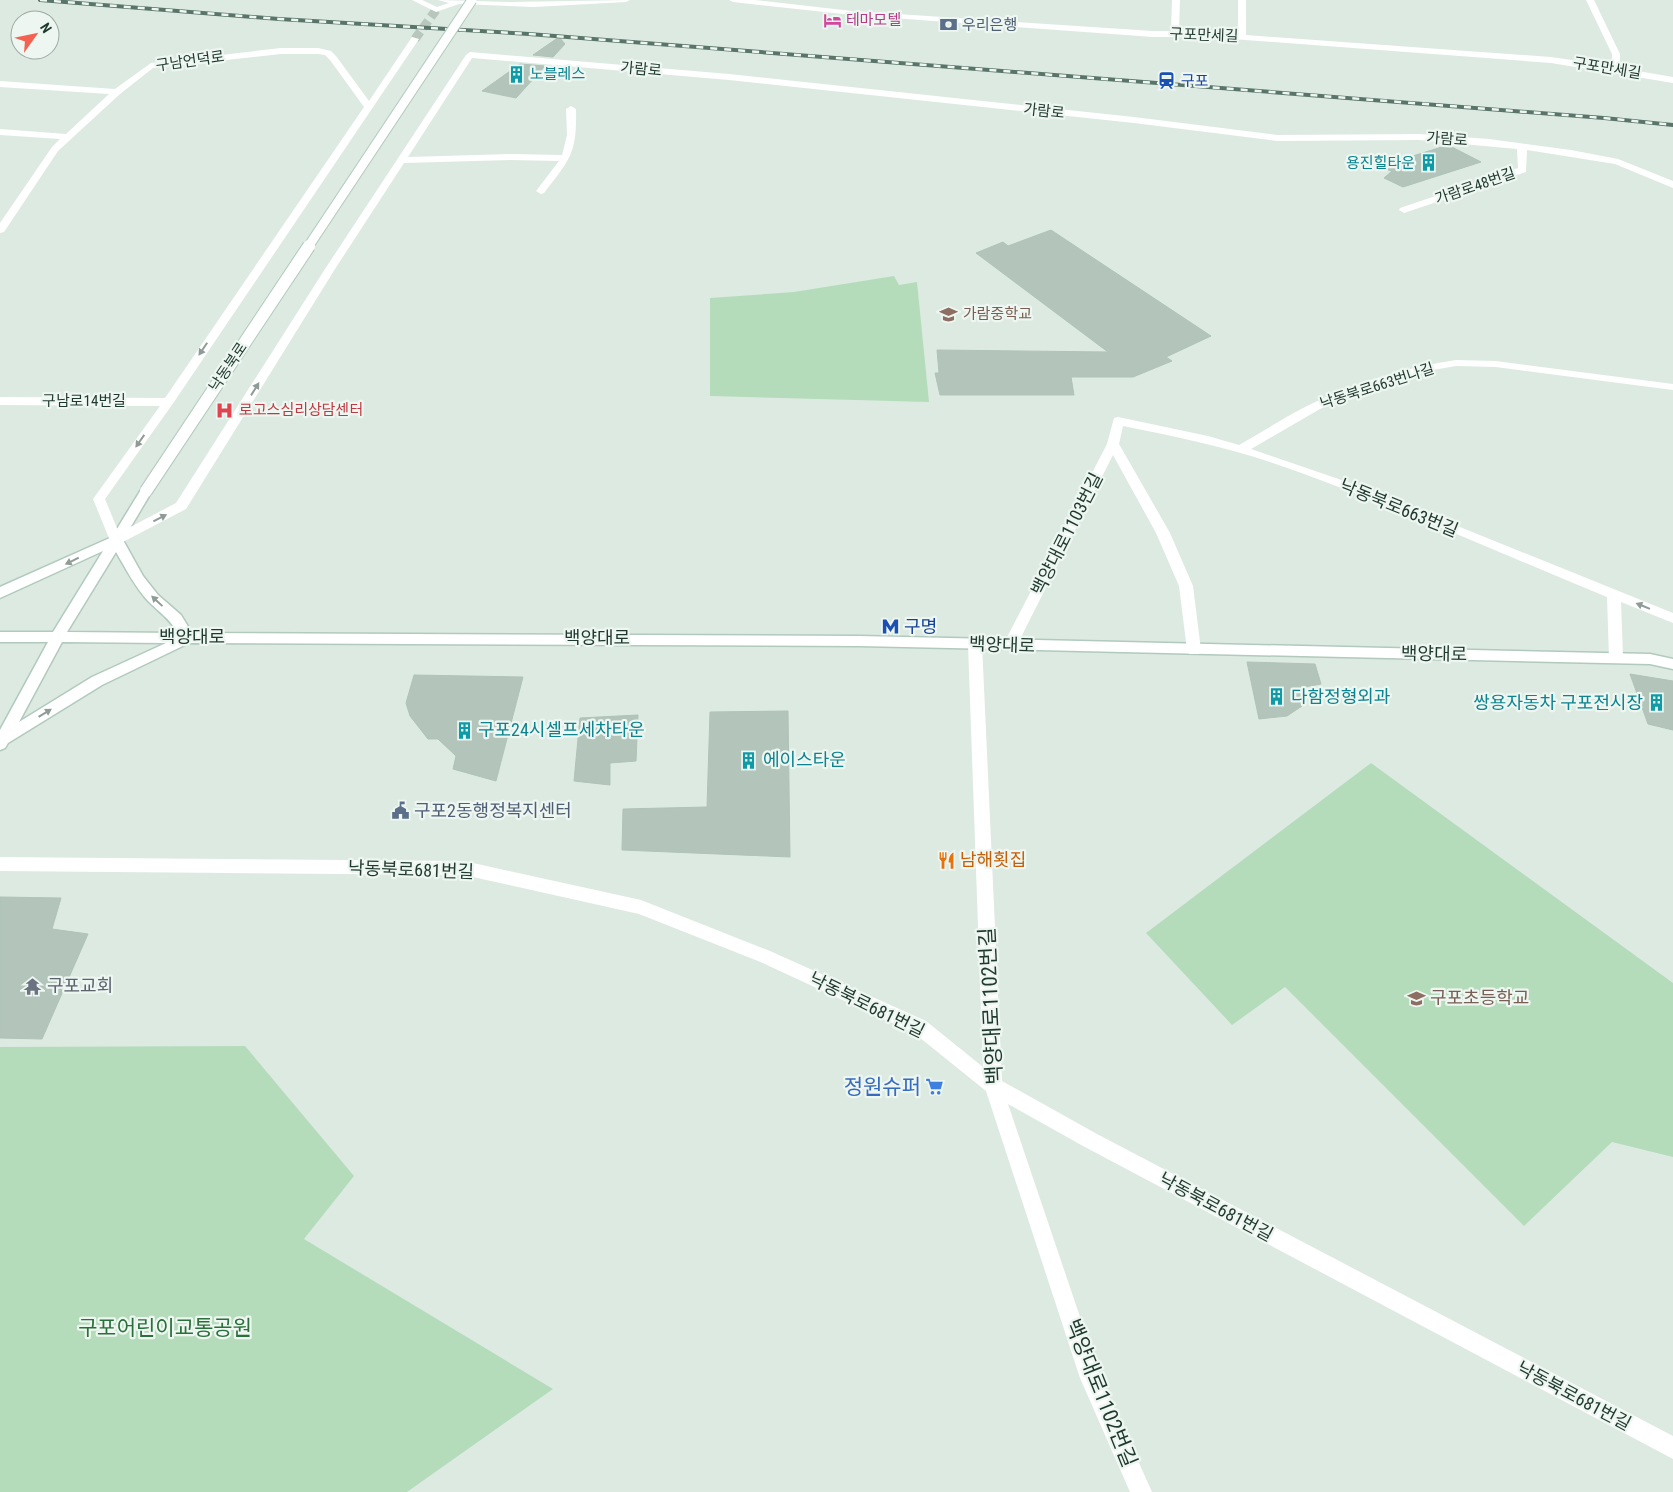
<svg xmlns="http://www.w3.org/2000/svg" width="1673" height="1492" viewBox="0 0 1673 1492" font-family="'Roboto Condensed','Noto Sans KR',sans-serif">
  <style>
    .green { fill: #b5dcba }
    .building { fill: #b3c4bb; stroke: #b0c3b8 }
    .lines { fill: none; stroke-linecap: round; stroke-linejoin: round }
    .minor-tunnel { stroke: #b7c7be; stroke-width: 9; stroke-dasharray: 9 4.5; stroke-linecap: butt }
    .secondary-casing { stroke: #b1cabd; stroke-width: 3 }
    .minor { fill: #fff; fill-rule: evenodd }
    .secondary { fill: #fff; fill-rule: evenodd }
    .rail-casing { stroke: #597569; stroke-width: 4 }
    .rail { stroke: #eef6f1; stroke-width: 2.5; stroke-dasharray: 7; stroke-linecap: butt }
    .secondary-bridge-far1-casing { stroke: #b1cabd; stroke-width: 11; stroke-linecap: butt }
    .secondary-bridge-casing { stroke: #b1cabd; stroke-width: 14; stroke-linecap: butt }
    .secondary-bridge-far1 { stroke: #fff; stroke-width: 9 }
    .secondary-bridge { stroke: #fff; stroke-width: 12 }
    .oneway { fill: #8f9c96 }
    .labels { text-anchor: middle; stroke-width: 4.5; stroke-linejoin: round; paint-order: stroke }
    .far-hotel-label { font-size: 15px; fill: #b23c85; stroke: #eef6f1; text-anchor: start }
    .far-service-label { font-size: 15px; fill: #4e5e75; stroke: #eef6f1; text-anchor: start }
    .far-street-label { font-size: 15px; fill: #1f392e; stroke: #eef6f1 }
    .far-culture-label { font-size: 15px; fill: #0d838f; stroke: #eef6f1; text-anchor: start }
    .far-transit-label { font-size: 15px; fill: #164399; stroke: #eef6f1; text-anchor: start }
    .far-education-label { font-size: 15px; fill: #785e54; stroke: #eef6f1; text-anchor: start }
    .far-health-label { font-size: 15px; fill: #be3a42; stroke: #eef6f1; text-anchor: start }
    .street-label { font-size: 18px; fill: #1f392e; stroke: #eef6f1 }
    .transit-label { font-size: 18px; fill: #164399; stroke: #eef6f1; text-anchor: start }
    .culture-label { font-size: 18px; fill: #0d838f; stroke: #eef6f1; text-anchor: start }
    .service-label { font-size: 18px; fill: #4e5e75; stroke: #eef6f1; text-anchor: start }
    .food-label { font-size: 18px; fill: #c56008; stroke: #eef6f1; text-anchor: start }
    .worship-label { font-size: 18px; fill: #5b616d; stroke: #eef6f1; text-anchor: start }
    .education-label { font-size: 18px; fill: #785e54; stroke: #eef6f1; text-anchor: start }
    .near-street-label { font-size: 21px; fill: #1f392e; stroke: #eef6f1 }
    .near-shop-label { font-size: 21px; fill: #366cbe; stroke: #eef6f1; text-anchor: end }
    .near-park-label { font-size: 21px; fill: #29703a; stroke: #eef6f1 }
  </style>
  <rect width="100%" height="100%" fill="#ddeae2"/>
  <g class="green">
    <polygon points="894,276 899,285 917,282 929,402 710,396 710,298 794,292"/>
    <polygon points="1371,763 1673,983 1673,1157 1612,1142 1524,1226 1285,987 1232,1025 1146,933"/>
    <polygon points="245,1046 354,1176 304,1239 553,1389 407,1492 0,1492 0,1047"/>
  </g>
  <g class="building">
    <polygon points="559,37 565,44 553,57 533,55"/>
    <polygon points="520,64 545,66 516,98 482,91"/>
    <polygon points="1448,145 1481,162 1403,187 1384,178 1392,171 1378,167"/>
    <polygon points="1051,230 1211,336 1166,357 1172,361 1133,377 1071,377 1074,395 940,395 935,373 939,373 937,350 1108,352 976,253 1003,242 1008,246"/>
    <polygon points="1247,662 1315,664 1321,684 1299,688 1302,706 1287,716 1259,719"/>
    <polygon points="1630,674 1673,681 1673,730 1648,724"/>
    <polygon points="414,675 523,677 496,781 453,769 456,756 438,739 428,739 410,716 406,703"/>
    <polygon points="788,711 790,857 622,850 623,809 707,807 710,712"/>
    <polygon points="638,715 636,761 610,763 610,785 574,781 580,718"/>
    <polygon points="0,897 61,898 52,929 88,934 42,1039 0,1038"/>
  </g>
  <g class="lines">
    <polyline class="minor-tunnel" points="415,39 436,10"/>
    <defs>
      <path id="secondary" d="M146 487 152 491 123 540 143 576 158 595 181 615 192 633 859 636 1650 654 1673 659V669L1650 664 859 646 189 643 102 685 8 743 5 748 0 750V730L48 642H0V632H53L103 551 0 598V587L112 537 142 488ZM116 552C126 569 135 587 148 601 159 612 170 619 178 633L67 632ZM62 642 166 643 92 677 19 722Z"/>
    </defs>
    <use href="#secondary" class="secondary-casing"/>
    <g class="minor">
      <polygon points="412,0 422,0 437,7 449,3 438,0 511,2 630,0 626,2 534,7 459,4 436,12"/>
      <polygon points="729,0 755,0 852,11 1153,31 1171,31 1172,0 1180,0 1179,31 1238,34 1238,0 1246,0 1246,35 1551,57 1612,66 1612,54 1586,0 1594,0 1620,54 1620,68 1673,77 1673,83 1551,63 1206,37 1153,37 852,15 733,2"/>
      <path d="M412 37 419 39 174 402 105 499 119 533 176 503 325 269 466 55 470 52 729 74 1134 117 1277 135 1419 134 1489 139 1571 150 1618 159 1673 181V188L1615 164 1527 150 1526 172 1404 213 1399 210 1400 208 1518 168 1517 149 1419 140 1277 141 1134 123 729 80 472 58 408 157 511 154 562 155 567 135 566 109 571 106 576 109C577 154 570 159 544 193L541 194 536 191 559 161 511 160 404 163 335 269 186 509 121 543H111L93 499 160 406 0 405V397L165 398 364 107 330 60 325 55 318 54H281L153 68 120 94 58 151 4 232 0 233V223L52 147 60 139 0 135V129L66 134 109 94 0 87V81L115 89 151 63 281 48H318L331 51 336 56 369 101Z"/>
      <path d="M1456 360 1496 361 1673 384V390L1496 367 1456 366 1427 371 1348 396 1320 409 1251 449 1356 485 1673 613V623L1621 602 1623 658 1621 662 1616 663 1611 662 1609 658 1607 597C1495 551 1384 501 1270 462 1222 446 1172 436 1123 426L1119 444 1170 533 1193 586 1201 650 1199 654H1189L1187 650 1179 586 1156 533 1113 455 1017 645 1015 649H1005L1003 645 1107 444 1114 418 1118 417 1208 436 1239 445C1264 431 1288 415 1313 403 1357 382 1408 367 1456 360Z"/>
      <polygon points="975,639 980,640 982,644 1002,1081 1097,1134 1673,1436 1673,1459 1083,1146 1008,1104 1100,1376 1152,1492 1130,1492 1080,1378 986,1091 914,1033 758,961 639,914 464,875 0,871 0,857 464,861 641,900 770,951 926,1021 983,1067 968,644 970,640"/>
    </g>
    <use href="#secondary" class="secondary"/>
    <defs>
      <polyline id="rail" points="40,0 279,19 529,34 1604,118 1673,125"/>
    </defs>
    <use href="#rail" class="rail-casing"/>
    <use href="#rail" class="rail"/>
    <defs>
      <polyline id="secondary-bridge-far1" points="308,247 472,0"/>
      <polyline id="secondary-bridge" points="146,491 309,246"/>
    </defs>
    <use href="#secondary-bridge-far1" class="secondary-bridge-far1-casing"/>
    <use href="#secondary-bridge" class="secondary-bridge-casing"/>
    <use href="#secondary-bridge-far1" class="secondary-bridge-far1"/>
    <use href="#secondary-bridge" class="secondary-bridge"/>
  </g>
  <defs><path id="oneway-solid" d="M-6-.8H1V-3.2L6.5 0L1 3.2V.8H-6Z" transform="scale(1.25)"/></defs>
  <g class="oneway">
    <use href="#oneway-solid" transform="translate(203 349) rotate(124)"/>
    <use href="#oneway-solid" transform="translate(255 389) rotate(-58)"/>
    <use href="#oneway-solid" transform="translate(140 441) rotate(125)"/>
    <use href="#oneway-solid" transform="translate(160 518) rotate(-27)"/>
    <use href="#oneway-solid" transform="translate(72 561) rotate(154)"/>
    <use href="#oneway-solid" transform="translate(157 601) rotate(-137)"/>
    <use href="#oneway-solid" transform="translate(1643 606) rotate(-158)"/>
    <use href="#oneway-solid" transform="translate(45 713) rotate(-31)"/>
  </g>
  <defs>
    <symbol id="hotel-bare" viewBox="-9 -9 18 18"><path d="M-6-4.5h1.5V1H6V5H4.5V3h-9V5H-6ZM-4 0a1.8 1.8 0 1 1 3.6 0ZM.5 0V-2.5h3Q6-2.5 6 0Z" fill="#d1479c" stroke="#eef6f1" stroke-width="2.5" paint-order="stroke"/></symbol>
    <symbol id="bank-bare" viewBox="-9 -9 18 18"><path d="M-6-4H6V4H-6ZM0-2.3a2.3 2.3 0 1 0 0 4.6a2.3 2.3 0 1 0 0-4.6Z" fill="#5c6f8a" stroke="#eef6f1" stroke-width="2.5" paint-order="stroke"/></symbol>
    <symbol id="building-bare" viewBox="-9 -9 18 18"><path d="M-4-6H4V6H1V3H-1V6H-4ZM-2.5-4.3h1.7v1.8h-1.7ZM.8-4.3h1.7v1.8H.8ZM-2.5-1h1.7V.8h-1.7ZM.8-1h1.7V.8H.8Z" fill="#0f9aa8" stroke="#eef6f1" stroke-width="2.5" paint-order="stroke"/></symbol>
    <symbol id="station-bare" viewBox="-9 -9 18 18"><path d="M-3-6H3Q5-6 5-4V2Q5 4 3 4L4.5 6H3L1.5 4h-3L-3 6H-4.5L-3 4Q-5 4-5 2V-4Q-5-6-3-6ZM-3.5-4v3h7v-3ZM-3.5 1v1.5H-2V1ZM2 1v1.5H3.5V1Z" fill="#1a4fb4" stroke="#eef6f1" stroke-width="2.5" paint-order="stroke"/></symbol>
    <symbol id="school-bare" viewBox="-9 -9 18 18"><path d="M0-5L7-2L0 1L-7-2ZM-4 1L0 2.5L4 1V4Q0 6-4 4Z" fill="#8d6e63" stroke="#eef6f1" stroke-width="2.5" paint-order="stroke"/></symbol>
    <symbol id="hospital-bare" viewBox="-9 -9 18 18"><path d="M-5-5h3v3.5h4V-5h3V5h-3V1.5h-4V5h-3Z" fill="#e0444e" stroke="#eef6f1" stroke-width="2.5" paint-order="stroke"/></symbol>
    <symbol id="metro-bare" viewBox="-9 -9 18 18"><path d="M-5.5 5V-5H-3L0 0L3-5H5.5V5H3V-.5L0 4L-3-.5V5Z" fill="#1a4fb4" stroke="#eef6f1" stroke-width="2.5" paint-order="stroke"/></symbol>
    <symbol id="civic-bare" viewBox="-9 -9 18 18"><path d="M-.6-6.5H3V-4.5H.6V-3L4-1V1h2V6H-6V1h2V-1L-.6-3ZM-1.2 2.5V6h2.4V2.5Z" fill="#5c6f8a" stroke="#eef6f1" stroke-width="2.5" paint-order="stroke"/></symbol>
    <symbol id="restaurant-bare" viewBox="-9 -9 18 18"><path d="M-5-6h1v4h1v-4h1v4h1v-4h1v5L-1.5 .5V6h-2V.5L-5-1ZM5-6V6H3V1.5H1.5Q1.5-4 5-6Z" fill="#e8710a" stroke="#eef6f1" stroke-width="2.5" paint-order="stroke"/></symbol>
    <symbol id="temple-bare" viewBox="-9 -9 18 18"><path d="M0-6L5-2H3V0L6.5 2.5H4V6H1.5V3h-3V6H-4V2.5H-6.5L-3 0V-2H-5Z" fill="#6b7280" stroke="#eef6f1" stroke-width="2.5" paint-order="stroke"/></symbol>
    <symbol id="supermarket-bare" viewBox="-9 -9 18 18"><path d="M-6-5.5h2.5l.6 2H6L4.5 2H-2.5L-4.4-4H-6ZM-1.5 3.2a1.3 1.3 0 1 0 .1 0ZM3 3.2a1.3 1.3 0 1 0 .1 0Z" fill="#3f7fe0" stroke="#eef6f1" stroke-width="2.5" paint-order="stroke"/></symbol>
  </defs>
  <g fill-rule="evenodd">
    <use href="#hotel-bare" x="820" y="8" width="25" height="25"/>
    <use href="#bank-bare" x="936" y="12" width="25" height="25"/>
    <use href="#building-bare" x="504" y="62" width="25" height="25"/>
    <use href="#station-bare" x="1154" y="68" width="25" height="25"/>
    <use href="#building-bare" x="1416" y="150" width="25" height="25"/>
    <use href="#school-bare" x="936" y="302" width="25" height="25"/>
    <use href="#hospital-bare" x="212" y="398" width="25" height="25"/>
    <use href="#metro-bare" x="878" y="614" width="25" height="25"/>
    <use href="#building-bare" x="1264" y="684" width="25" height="25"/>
    <use href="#building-bare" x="1644" y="690" width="25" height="25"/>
    <use href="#building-bare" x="452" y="718" width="25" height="25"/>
    <use href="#building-bare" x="736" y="748" width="25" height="25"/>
    <use href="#civic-bare" x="388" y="798" width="25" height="25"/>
    <use href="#restaurant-bare" x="934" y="848" width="25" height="25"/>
    <use href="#temple-bare" x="20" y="974" width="25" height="25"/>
    <use href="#school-bare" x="1404" y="986" width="25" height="25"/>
    <use href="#supermarket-bare" x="922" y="1074" width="25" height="25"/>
  </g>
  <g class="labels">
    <g class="far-hotel-label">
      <text x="846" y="25">테마모텔</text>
    </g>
    <g class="far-service-label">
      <text x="962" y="30">우리은행</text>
    </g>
    <g class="far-street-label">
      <text transform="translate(1204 35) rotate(2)" y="5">구포만세길</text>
      <text transform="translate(190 61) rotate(-8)" y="5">구남언덕로</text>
      <text transform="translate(1607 68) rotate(9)" y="5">구포만세길</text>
      <text transform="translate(641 69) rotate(5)" y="5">가람로</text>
      <text transform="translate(1044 111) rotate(6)" y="5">가람로</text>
      <text transform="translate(1447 139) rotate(4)" y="5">가람로</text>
      <text transform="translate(1475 186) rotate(-19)" y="5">가람로48번길</text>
      <text transform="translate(228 367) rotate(-56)" y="5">낙동북로</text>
      <text transform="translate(1377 386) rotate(-18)" y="5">낙동북로663번나길</text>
      <text x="84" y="406">구남로14번길</text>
    </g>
    <g class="far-culture-label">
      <text x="530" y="79">노블레스</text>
      <text x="1415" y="168" text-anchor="end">용진힐타운</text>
    </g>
    <g class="far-transit-label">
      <text x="1181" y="86">구포</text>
    </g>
    <g class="far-education-label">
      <text x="963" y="319">가람중학교</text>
    </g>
    <g class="far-health-label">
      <text x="239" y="415">로고스심리상담센터</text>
    </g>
    <g class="street-label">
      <text transform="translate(1399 508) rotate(22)" y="6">낙동북로663번길</text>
      <text transform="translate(1067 534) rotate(-63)" y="6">백양대로1103번길</text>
      <text x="192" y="643">백양대로</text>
      <text x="597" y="644">백양대로</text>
      <text transform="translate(1002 645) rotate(2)" y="6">백양대로</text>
      <text transform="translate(1434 654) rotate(1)" y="6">백양대로</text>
      <text transform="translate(411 870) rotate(2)" y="6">낙동북로681번길</text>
      <text transform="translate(867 1005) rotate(26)" y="6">낙동북로681번길</text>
      <text transform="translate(1216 1207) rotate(28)" y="6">낙동북로681번길</text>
      <text transform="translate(1574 1396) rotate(28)" y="6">낙동북로681번길</text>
    </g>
    <g class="transit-label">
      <text x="904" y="633">구명</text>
    </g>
    <g class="culture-label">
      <text x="1291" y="703">다함정형외과</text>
      <text x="1643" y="709" text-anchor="end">쌍용자동차 구포전시장</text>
      <text x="478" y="736">구포24시셀프세차타운</text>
      <text x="763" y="766">에이스타운</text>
    </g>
    <g class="service-label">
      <text x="414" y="817">구포2동행정복지센터</text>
    </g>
    <g class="food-label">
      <text x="960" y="866">남해횟집</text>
    </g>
    <g class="worship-label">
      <text x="47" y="992">구포교회</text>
    </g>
    <g class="education-label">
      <text x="1430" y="1004">구포초등학교</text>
    </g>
    <g class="near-street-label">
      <text transform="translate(991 1006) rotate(-93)" y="7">백양대로1102번길</text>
      <text transform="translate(1101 1393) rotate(68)" y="7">백양대로1102번길</text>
    </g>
    <g class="near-shop-label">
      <text x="921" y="1094">정원슈퍼</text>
    </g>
    <g class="near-park-label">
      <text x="165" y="1335">구포어린이교통공원</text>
    </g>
  </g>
  <g transform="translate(35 35) rotate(57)"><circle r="24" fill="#eef6f1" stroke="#9baaa3"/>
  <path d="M0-4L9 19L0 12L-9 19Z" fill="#f46151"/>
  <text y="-8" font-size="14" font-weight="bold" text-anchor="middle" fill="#1f392e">N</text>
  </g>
</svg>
